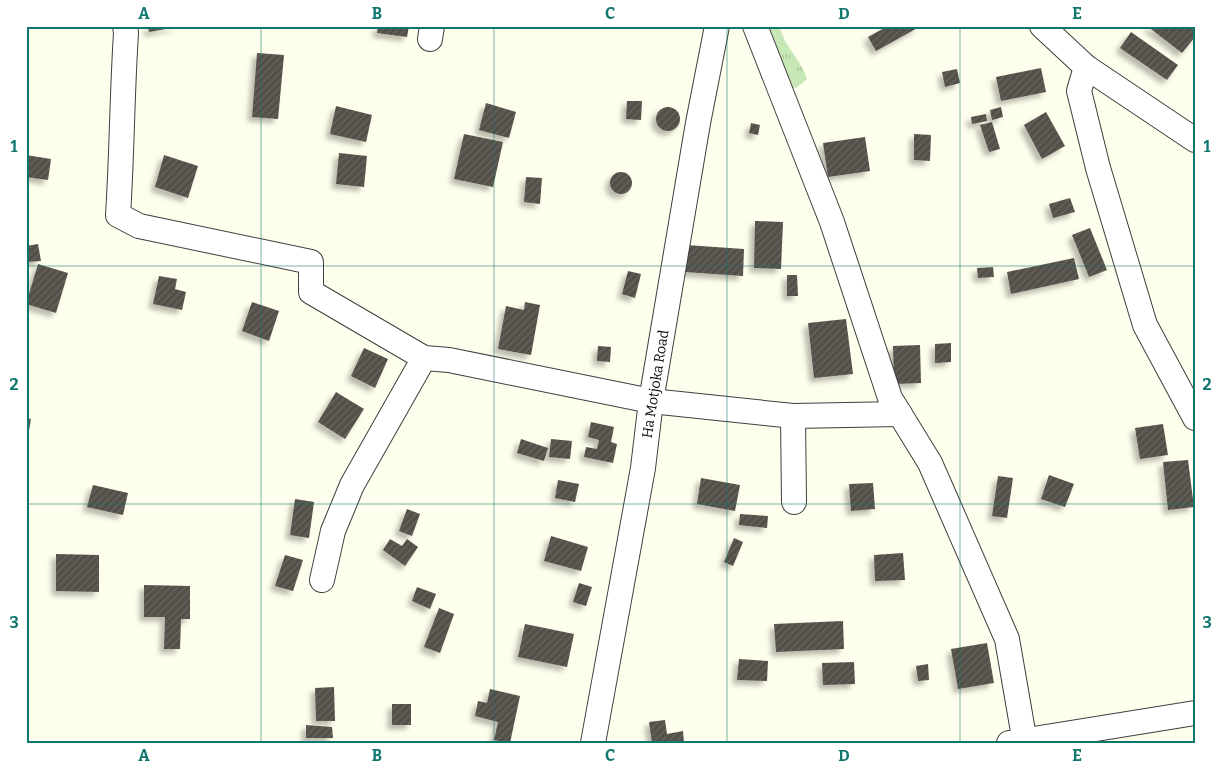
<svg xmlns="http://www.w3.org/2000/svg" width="1221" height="769" viewBox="0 0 1221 769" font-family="Bitter,serif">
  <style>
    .grass { fill: url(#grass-tufts) }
    .building { fill: url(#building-hatch); filter: url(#shadow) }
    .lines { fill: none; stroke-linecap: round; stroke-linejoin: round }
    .minor-casing { stroke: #3f3f3f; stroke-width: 26 }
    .minor { stroke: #fff; stroke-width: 24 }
    .grid { fill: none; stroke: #0f766e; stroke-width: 1; stroke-opacity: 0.55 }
    .labels { text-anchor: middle; stroke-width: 5; stroke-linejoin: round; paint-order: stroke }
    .street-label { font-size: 14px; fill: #0c0c0c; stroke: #fff }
    .neatline { fill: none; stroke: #0f766e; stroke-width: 2 }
    .grid-label { font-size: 16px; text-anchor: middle; font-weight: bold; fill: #0f766e }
  </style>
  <defs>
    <pattern id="grass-tufts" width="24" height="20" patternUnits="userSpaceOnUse" patternTransform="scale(1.25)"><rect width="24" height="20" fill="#c7e7b7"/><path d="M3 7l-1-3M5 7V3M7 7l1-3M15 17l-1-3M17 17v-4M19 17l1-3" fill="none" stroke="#aac59c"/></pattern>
    <pattern id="building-hatch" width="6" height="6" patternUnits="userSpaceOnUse" patternTransform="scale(1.25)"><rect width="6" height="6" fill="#555049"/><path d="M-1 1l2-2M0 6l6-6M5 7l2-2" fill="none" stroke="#68645f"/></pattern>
    <filter id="shadow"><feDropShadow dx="-4.5" dy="4.5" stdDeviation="2.5" flood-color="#0004"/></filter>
  </defs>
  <rect width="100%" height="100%" fill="#fefeec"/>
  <path class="grass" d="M760 26H780C783 46 801 59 807 79L796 88H788Z"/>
  <g class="building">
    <polygon points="148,26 177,26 177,27 149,32"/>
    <polygon points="378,26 409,26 407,37 377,33"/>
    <polygon points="888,26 921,26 876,51 868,37"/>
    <polygon points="1147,26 1195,26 1195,37 1182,53"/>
    <polygon points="1131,32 1178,65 1167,80 1120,48"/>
    <polygon points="257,53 284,55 278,119 252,117"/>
    <polygon points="1041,68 1046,92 1001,101 996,77"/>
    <polygon points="957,69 960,83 945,87 942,72"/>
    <polygon points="627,101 642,101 641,120 626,119"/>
    <polygon points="486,103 516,112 509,138 479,130"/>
    <polygon points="336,106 372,115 366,142 330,134"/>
    <polygon points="1001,107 1003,117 992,120 990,110"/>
    <circle cx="668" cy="119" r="12"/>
    <polygon points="1046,112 1065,146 1042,159 1024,125"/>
    <polygon points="986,114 987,121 972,124 971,117"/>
    <polygon points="992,122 1000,149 989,152 980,125"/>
    <polygon points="751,123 760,125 758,135 749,133"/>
    <polygon points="464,134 503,142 493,187 454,179"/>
    <polygon points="914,134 931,135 930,161 914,160"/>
    <polygon points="865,137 870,171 828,177 823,143"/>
    <polygon points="339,153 367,156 364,187 336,184"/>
    <polygon points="26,155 51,159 48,180 26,177"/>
    <polygon points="164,155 198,166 188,198 155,187"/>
    <circle cx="621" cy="183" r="11"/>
    <polygon points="526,177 542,178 540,204 524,202"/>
    <polygon points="1070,198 1075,212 1053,218 1049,204"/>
    <polygon points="755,221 783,222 781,269 754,268"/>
    <polygon points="1090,228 1107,270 1089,277 1072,235"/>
    <polygon points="38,244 41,261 26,262 26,246"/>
    <polygon points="686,245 744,249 743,276 685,272"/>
    <polygon points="1074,258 1079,279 1011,294 1007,272"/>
    <polygon points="38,264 68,273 56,313 26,304"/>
    <polygon points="993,267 994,277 978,278 977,268"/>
    <polygon points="628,271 641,274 635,298 622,294"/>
    <polygon points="787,275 797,275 798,296 787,296"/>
    <polygon points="159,276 177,279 175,289 186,292 182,310 153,304"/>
    <polygon points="252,302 279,311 269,341 242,331"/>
    <polygon points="525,302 540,305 531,355 498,349 506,306 524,310"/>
    <polygon points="846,319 853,374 814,378 808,323"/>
    <polygon points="951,343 951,362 935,363 935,344"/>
    <polygon points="920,345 921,383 894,384 893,346"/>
    <polygon points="598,346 611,347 610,362 597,361"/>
    <polygon points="364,348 388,359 375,388 351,376"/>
    <polygon points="336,392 364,409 345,439 318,422"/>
    <polygon points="26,418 31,419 27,442 26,442"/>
    <polygon points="591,422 614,427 611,442 617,444 613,463 584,457 586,447 597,449 599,440 588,437"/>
    <polygon points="1163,424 1168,455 1140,459 1135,428"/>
    <polygon points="521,439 548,448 544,461 517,453"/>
    <polygon points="551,439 572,441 570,459 549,457"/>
    <polygon points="1188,460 1194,507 1168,510 1163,462"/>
    <polygon points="1049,475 1074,484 1065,507 1041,499"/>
    <polygon points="998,476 1013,478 1007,518 992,516"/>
    <polygon points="701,478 740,485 735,511 697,504"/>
    <polygon points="558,480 579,484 575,502 555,498"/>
    <polygon points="873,483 875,509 851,511 849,484"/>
    <polygon points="93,485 128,493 123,515 87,507"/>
    <polygon points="295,499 314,502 309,538 290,535"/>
    <polygon points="407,509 420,514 412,536 399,531"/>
    <polygon points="740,514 768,516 767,528 739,525"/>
    <polygon points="551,536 588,547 581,571 544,561"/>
    <polygon points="734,538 743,542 733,566 724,562"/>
    <polygon points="390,539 402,546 407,539 418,547 405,566 383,550"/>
    <polygon points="903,553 905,580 875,581 874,555"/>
    <polygon points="56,554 99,555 99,592 56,591"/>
    <polygon points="285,555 303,560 293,591 275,586"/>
    <polygon points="579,583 592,587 586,606 573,602"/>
    <polygon points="144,585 190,586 190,619 181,619 180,649 164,649 165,617 144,617"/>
    <polygon points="417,587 436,594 430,609 412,601"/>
    <polygon points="439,608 454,614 440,653 424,647"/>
    <polygon points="843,621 844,649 776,652 774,624"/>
    <polygon points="525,624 574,634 567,667 518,657"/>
    <polygon points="987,643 994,683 958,689 951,649"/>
    <polygon points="739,659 768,661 767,681 737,680"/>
    <polygon points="854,662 855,684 823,685 822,663"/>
    <polygon points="928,664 929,680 918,681 916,666"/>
    <polygon points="334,687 335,721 316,721 315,688"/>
    <polygon points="490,689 520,696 510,743 494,740 498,722 475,716 478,701 487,703"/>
    <rect x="392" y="704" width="19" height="21"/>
    <polygon points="665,720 667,734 683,731 684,743 652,743 649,722"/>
    <polygon points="306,725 332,727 333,738 306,738"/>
  </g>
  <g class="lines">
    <defs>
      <g id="minor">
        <path d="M125 26 126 33C122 94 122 154 118 215L139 226 311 262V292L424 358 449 360 651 401 793 416 900 414"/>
        <polyline points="755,26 832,222 890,398 930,463 1007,639 1025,743"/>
        <polyline points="1042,26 1086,67 1195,140"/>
        <polyline points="430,39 432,26"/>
        <polyline points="1086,67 1079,91 1098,168 1145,325 1195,418"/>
        <polyline points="793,416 794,502"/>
        <polyline points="322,580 333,531 352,485 424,358"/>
        <polyline points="593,743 643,468 651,401 698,123 717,26"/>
        <polyline points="1009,743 1195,713"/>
      </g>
    </defs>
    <use href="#minor" class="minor-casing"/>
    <use href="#minor" class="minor"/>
  </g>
  <path class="grid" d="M261 26V743M494 26V743M727 26V743M960 26V743M26 266H1195M26 504H1195"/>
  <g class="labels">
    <g class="street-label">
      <text transform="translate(655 384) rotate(-81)" y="5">Ha Motjoka Road</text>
    </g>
  </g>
  <rect width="1221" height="769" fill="none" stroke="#ffffff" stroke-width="55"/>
  <rect x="28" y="28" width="1166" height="714" class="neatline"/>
  <g class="grid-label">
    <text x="144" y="19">A</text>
    <text x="377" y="19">B</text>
    <text x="610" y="19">C</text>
    <text x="844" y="19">D</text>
    <text x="1077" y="19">E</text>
    <text x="14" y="152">1</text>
    <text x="1207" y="152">1</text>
    <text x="14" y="390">2</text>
    <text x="1207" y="390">2</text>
    <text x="14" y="628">3</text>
    <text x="1207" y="628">3</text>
    <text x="144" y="761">A</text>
    <text x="377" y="761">B</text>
    <text x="610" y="761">C</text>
    <text x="844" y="761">D</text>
    <text x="1077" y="761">E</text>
  </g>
</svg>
